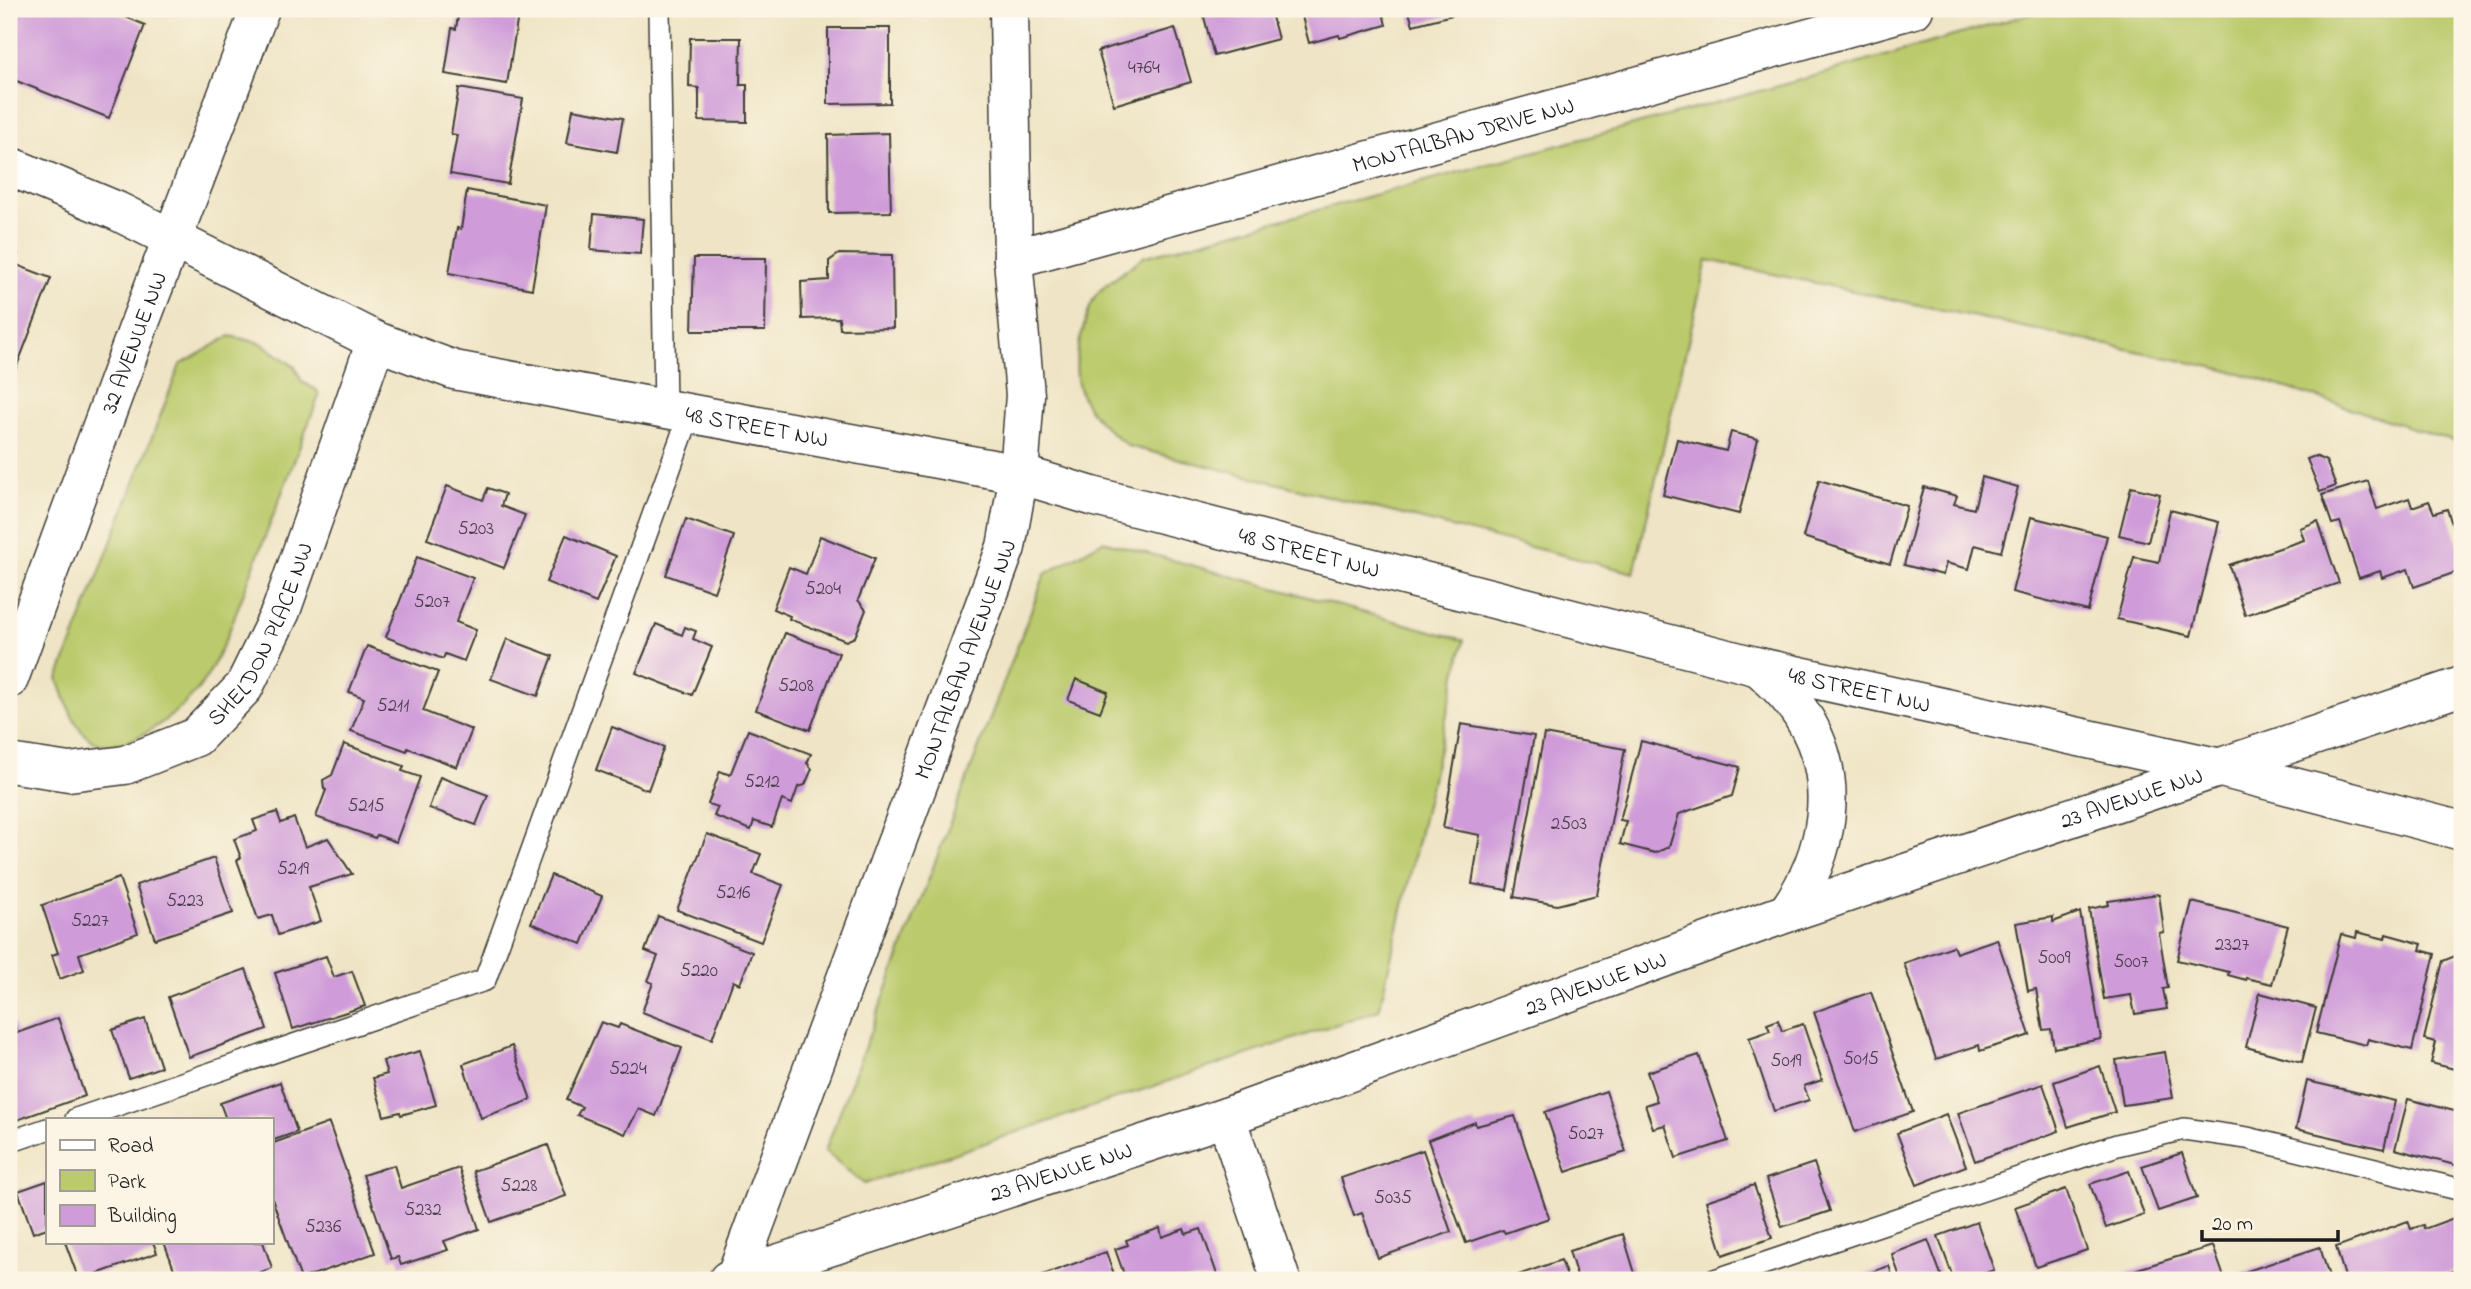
<svg xmlns="http://www.w3.org/2000/svg" width="2471" height="1289" viewBox="0 0 2471 1289" font-family="'Indie Flower',sans-serif">
  <style>
    .green { fill: #bbca6c; stroke: #6c7344; stroke-width: 2 }
    .building { fill: #cf9bd9 }
    .lines { fill: none; stroke-linecap: round; stroke-linejoin: round }
    .lane-casing { stroke: #3c3a35; stroke-width: 24 }
    .street-casing { stroke: #3c3a35; stroke-width: 41 }
    .secondary-casing { stroke: #3c3a35; stroke-width: 41 }
    .lane { stroke: #fff; stroke-width: 21 }
    .street { stroke: #fff; stroke-width: 38 }
    .secondary { stroke: #fff; stroke-width: 38 }
    .labels { text-anchor: middle; stroke-width: 6; stroke-linejoin: round; paint-order: stroke }
    .number-label { font-size: 19px; fill: #493c4b }
    .street-label { font-size: 23px; fill: #1c1c1c; stroke: #fcf5e5 }
  </style>
  <rect width="100%" height="100%" fill="#fcf5e5"/>
  <filter id="ink" filterUnits="userSpaceOnUse"><feTurbulence type="fractalNoise" baseFrequency=".0143" numOctaves="2"/><feDisplacementMap in="SourceGraphic" scale="14" xChannelSelector="R" yChannelSelector="G"/><feConvolveMatrix kernelMatrix="1 2 1 2 8 2 1 2 1" color-interpolation-filters="sRGB"/></filter>
  <filter id="wash" filterUnits="userSpaceOnUse"><feTurbulence type="fractalNoise" baseFrequency=".00686" numOctaves="4" result="noise"/><feDisplacementMap in="SourceGraphic" scale="28" xChannelSelector="R" yChannelSelector="G"/><feGaussianBlur stdDeviation="1.57" result="paint"/><feColorMatrix in="noise" values="0 0 0 0 0 0 0 0 0 0 0 0 0 0 0 0 0 1.4 0 .05"/><feComposite in="paint" operator="in"/></filter>
  <g filter="url(#wash)">
    <rect width="100%" height="100%" fill="#efe4c5"/>
    <g class="green">
      <path d="M2047 9H2462V444L2240 373 1707 260 1634 573 1128 446C1087 413 1066 392 1081 336 1085 324 1088 306 1096 295 1104 284 1131 267 1143 257L1808 78Z"/>
      <path d="M230 336 261 343 295 367 302 382 317 390 319 396 226 639C216 659 208 679 193 695 175 716 119 760 91 740 72 726 66 700 58 679L180 365Z"/>
      <polygon points="1103,541 1464,640 1379,1010 864,1184 825,1151 1045,574"/>
    </g>
    <g id="blocks">
      <g class="building">
        <polygon points="9,9 107,9 145,25 109,118 9,78"/>
        <polygon points="459,9 519,9 507,84 445,74 452,28 456,29"/>
        <polygon points="834,9 889,9 890,13 834,14"/>
        <polygon points="1202,9 1270,9 1278,39 1214,56"/>
        <polygon points="1300,9 1382,9 1386,25 1340,38 1339,35 1309,43"/>
        <polygon points="1408,9 1455,9 1456,14 1413,25"/>
        <polygon points="828,28 890,28 890,103 828,104"/>
        <polygon points="1175,28 1191,82 1114,105 1098,51"/>
        <polygon points="690,38 741,38 740,85 747,85 747,122 699,121 699,88 689,87"/>
        <polygon points="459,88 523,99 508,184 450,174 457,135 451,134"/>
        <polygon points="573,109 623,118 617,152 567,143"/>
        <polygon points="889,133 891,212 829,213 828,135"/>
        <polygon points="467,190 546,205 532,289 449,273 457,228 461,229"/>
        <polygon points="594,214 643,219 640,254 591,250"/>
        <polygon points="9,251 18,254 14,264 51,278 13,376 9,374"/>
        <polygon points="839,254 892,255 893,328 840,329 839,318 802,319 801,282 829,280 829,261"/>
        <polygon points="694,258 766,258 765,331 692,331"/>
        <polygon points="1731,432 1758,439 1739,514 1663,495 1677,439 1726,451"/>
        <polygon points="2315,456 2326,461 2336,486 2320,492 2307,459"/>
        <polygon points="1982,477 2018,487 2001,552 1975,545 1969,569 1946,563 1943,575 1904,565 1924,487 1957,496 1954,504 1974,509"/>
        <polygon points="1819,480 1907,506 1890,564 1803,537"/>
        <polygon points="2368,481 2377,509 2409,498 2412,507 2429,501 2434,513 2447,509 2462,555 2462,570 2414,587 2408,569 2382,578 2380,571 2359,578 2340,522 2332,524 2322,495"/>
        <polygon points="447,486 483,500 488,488 505,494 501,506 525,515 504,568 427,539"/>
        <polygon points="2131,487 2160,494 2148,542 2119,535"/>
        <polygon points="2170,510 2219,522 2191,636 2117,619 2134,557 2159,562"/>
        <polygon points="2031,517 2107,536 2088,611 2012,592"/>
        <polygon points="686,519 734,536 714,592 666,575"/>
        <polygon points="2318,521 2339,583 2245,615 2229,565 2304,540 2300,528"/>
        <polygon points="566,535 616,556 596,603 546,582"/>
        <polygon points="820,536 875,558 858,600 866,610 855,637 846,641 789,619 790,616 773,609 789,567 806,574"/>
        <polygon points="417,557 473,578 456,622 476,630 464,661 445,654 443,659 386,637"/>
        <polygon points="656,624 682,635 685,627 696,631 693,639 712,647 692,695 636,673"/>
        <polygon points="785,633 839,653 810,730 756,710"/>
        <polygon points="507,639 553,656 538,696 491,679"/>
        <polygon points="367,646 438,672 423,711 472,730 457,767 408,748 407,751 351,731 364,698 349,692"/>
        <polygon points="1076,679 1108,692 1100,712 1068,700"/>
        <polygon points="1461,724 1534,736 1507,890 1472,884 1480,835 1443,828"/>
        <polygon points="612,727 664,747 648,790 596,770"/>
        <polygon points="748,730 811,754 807,763 812,769 805,785 798,787 792,804 782,800 772,827 754,821 751,830 714,816 718,807 708,804 720,771 730,775"/>
        <polygon points="1544,734 1625,749 1597,895 1557,905 1514,897"/>
        <polygon points="1641,741 1740,767 1732,796 1679,814 1669,847 1655,853 1620,844 1626,821 1620,820"/>
        <polygon points="344,744 404,766 402,771 420,777 396,842 377,835 375,838 316,817 326,790 324,789 323,780 332,775"/>
        <polygon points="440,777 488,795 476,825 429,808"/>
        <polygon points="277,812 281,823 294,818 305,847 328,838 352,874 309,887 321,921 278,935 272,915 258,919 237,860 241,858 234,839 257,831 253,820"/>
        <polygon points="707,834 761,854 753,874 783,885 761,942 677,910"/>
        <polygon points="214,858 233,913 155,939 136,885"/>
        <polygon points="551,875 602,896 582,944 531,923"/>
        <polygon points="119,878 138,933 79,954 84,970 60,979 52,955 58,953 42,905"/>
        <polygon points="2159,894 2164,932 2159,933 2168,988 2163,989 2167,1009 2135,1014 2131,995 2104,999 2089,909 2109,905 2108,901"/>
        <polygon points="2192,902 2288,926 2272,984 2246,978 2246,980 2228,975 2229,972 2177,960"/>
        <polygon points="2080,912 2101,1039 2054,1048 2051,1029 2043,1030 2036,989 2028,991 2016,923 2053,917 2053,922"/>
        <polygon points="658,916 752,952 740,984 733,981 712,1039 642,1012 653,983 648,981 658,956 645,951"/>
        <polygon points="2357,932 2385,939 2386,934 2422,944 2420,950 2435,954 2412,1050 2368,1039 2366,1045 2316,1033 2341,934 2356,938"/>
        <polygon points="1997,939 2030,1035 1980,1051 1979,1045 1936,1059 1904,963 1953,946 1956,953"/>
        <polygon points="326,956 334,977 352,971 365,1006 293,1029 275,973"/>
        <polygon points="2455,956 2462,957 2462,1071 2431,1063 2436,1042 2424,1039 2443,961"/>
        <polygon points="246,969 267,1029 189,1057 168,997"/>
        <polygon points="1871,992 1913,1112 1855,1132 1814,1012"/>
        <polygon points="2260,993 2316,1008 2302,1062 2246,1047"/>
        <polygon points="9,1011 17,1033 58,1018 85,1096 17,1120 9,1097"/>
        <polygon points="145,1019 161,1067 129,1078 112,1030"/>
        <polygon points="1778,1020 1782,1031 1803,1024 1822,1080 1804,1086 1809,1100 1774,1111 1749,1038 1770,1031 1767,1024"/>
        <polygon points="601,1022 618,1028 620,1024 682,1048 656,1116 639,1109 625,1134 577,1115 582,1107 566,1100"/>
        <polygon points="512,1046 531,1100 481,1118 463,1064"/>
        <polygon points="420,1051 436,1105 401,1115 400,1112 384,1116 373,1078 387,1074 383,1061"/>
        <polygon points="2165,1052 2173,1098 2123,1105 2116,1060"/>
        <polygon points="1699,1055 1728,1141 1676,1158 1665,1125 1653,1128 1645,1105 1657,1101 1647,1072"/>
        <polygon points="2100,1066 2115,1112 2068,1127 2054,1082"/>
        <polygon points="2307,1081 2395,1101 2384,1149 2296,1129"/>
        <polygon points="280,1082 297,1132 271,1141 271,1119 226,1119 220,1103"/>
        <polygon points="2043,1084 2059,1131 1975,1161 1958,1113"/>
        <polygon points="1606,1091 1626,1152 1566,1172 1545,1112"/>
        <polygon points="2408,1099 2462,1113 2462,1167 2395,1149"/>
        <polygon points="1946,1114 1966,1166 1917,1185 1897,1133"/>
        <polygon points="1515,1116 1549,1218 1505,1233 1503,1230 1466,1243 1428,1140 1475,1122 1476,1126"/>
        <polygon points="329,1123 375,1253 301,1279 271,1196 271,1144"/>
        <polygon points="548,1145 566,1196 491,1222 473,1171"/>
        <polygon points="1423,1150 1451,1232 1378,1258 1362,1213 1354,1216 1341,1178"/>
        <polygon points="2182,1153 2197,1198 2158,1211 2142,1166"/>
        <polygon points="1814,1163 1830,1211 1782,1227 1766,1179"/>
        <polygon points="394,1165 401,1188 459,1168 479,1229 444,1241 448,1250 401,1265 398,1257 391,1259 363,1175"/>
        <polygon points="2129,1171 2144,1215 2106,1228 2090,1184"/>
        <polygon points="47,1181 47,1228 33,1233 18,1191"/>
        <polygon points="1754,1185 1772,1238 1723,1255 1706,1201"/>
        <polygon points="2066,1189 2087,1250 2036,1267 2015,1207"/>
        <polygon points="2462,1215 2462,1268 2441,1275 2443,1280 2346,1280 2336,1247 2408,1221 2411,1229 2423,1225 2424,1229"/>
        <polygon points="1977,1222 1994,1270 1966,1280 1954,1280 1938,1236"/>
        <polygon points="1160,1228 1162,1237 1184,1229 1186,1234 1201,1229 1219,1280 1126,1280 1115,1249 1128,1245 1126,1240"/>
        <polygon points="1623,1234 1637,1280 1578,1280 1569,1251"/>
        <polygon points="1928,1240 1943,1280 1901,1280 1892,1254"/>
        <polygon points="65,1242 153,1242 157,1253 79,1280"/>
        <polygon points="164,1242 263,1242 272,1268 239,1280 178,1280"/>
        <polygon points="2213,1246 2225,1280 2123,1280 2121,1274"/>
        <polygon points="2320,1247 2330,1280 2237,1280 2235,1275"/>
        <polygon points="1106,1252 1116,1280 1029,1280"/>
        <polygon points="1561,1260 1568,1280 1504,1280"/>
        <polygon points="1889,1266 1894,1280 1848,1280"/>
      </g>
    </g>
  </g>
  <g filter="url(#ink)">
    <use href="#blocks" fill-opacity="0" stroke="#3c3a35" stroke-width="2"/>
    <g class="lines">
      <defs>
        <g id="lane">
          <polyline points="659,9 665,409"/>
          <polyline points="76,1119 485,980 690,413"/>
          <polyline points="9,1142 47,1129"/>
          <polyline points="1715,1280 2117,1145 2184,1129 2247,1138 2462,1190"/>
        </g>
        <g id="street">
          <path id="s1" d="M9 166 117 211 376 341 454 370 1019 474 1092 496 1759 667 2221 768 2462 831"/>
          <path id="s2" d="M1013 259 1914 9"/>
          <path d="M1759 667C1775 682 1790 696 1802 715 1843 779 1829 854 1787 913"/>
          <path id="s3" d="M9 763 69 772 125 765 196 737 244 687 281 611 376 341"/>
          <polyline points="1226,1117 1281,1280"/>
          <path id="s4" d="M735 1278 1006 547 1019 474 1025 395 1013 259 1009 9"/>
          <path id="s5" d="M728 1280 1226 1117 1787 913 2462 686"/>
        </g>
        <g id="secondary">
          <path id="s6" d="M9 679 141 320 260 9"/>
        </g>
      </defs>
      <use href="#lane" class="lane-casing"/>
      <use href="#street" class="street-casing"/>
      <use href="#secondary" class="secondary-casing"/>
      <use href="#lane" class="lane"/>
      <use href="#street" class="street"/>
      <use href="#secondary" class="secondary"/>
    </g>
  </g>
  <g class="labels">
    <g class="number-label">
      <text x="1144" y="73">4764</text>
      <text x="476" y="534">5203</text>
      <text x="823" y="594">5204</text>
      <text x="432" y="607">5207</text>
      <text x="796" y="691">5208</text>
      <text x="393" y="711">5211</text>
      <text x="762" y="787">5212</text>
      <text x="366" y="811">5215</text>
      <text x="1569" y="829">2503</text>
      <text x="293" y="874">5219</text>
      <text x="733" y="898">5216</text>
      <text x="185" y="906">5223</text>
      <text x="90" y="926">5227</text>
      <text x="2232" y="950">2327</text>
      <text x="2054" y="963">5009</text>
      <text x="2131" y="967">5007</text>
      <text x="699" y="976">5220</text>
      <text x="1861" y="1064">5015</text>
      <text x="1786" y="1066">5019</text>
      <text x="628" y="1074">5224</text>
      <text x="1586" y="1139">5027</text>
      <text x="519" y="1191">5228</text>
      <text x="1393" y="1203">5035</text>
      <text x="423" y="1215">5232</text>
      <text x="323" y="1232">5236</text>
    </g>
    <g class="street-label">
      <text dy="8" stroke="none"><textPath href="#s2" startOffset="467">MONTALBAN DRIVE NW</textPath></text>
      <text dy="8" stroke="none"><textPath href="#s6" startOffset="359">32 AVENUE NW</textPath></text>
      <text dy="8" stroke="none"><textPath href="#s1" startOffset="798">48 STREET NW</textPath></text>
      <text dy="8" stroke="none"><textPath href="#s1" startOffset="1365">48 STREET NW</textPath></text>
      <text dy="8" stroke="none"><textPath href="#s3" startOffset="317">SHELDON PLACE NW</textPath></text>
      <text dy="8" stroke="none"><textPath href="#s4" startOffset="660">MONTALBAN AVENUE NW</textPath></text>
      <text dy="8" stroke="none"><textPath href="#s1" startOffset="1932">48 STREET NW</textPath></text>
      <text dy="8" stroke="none"><textPath href="#s5" startOffset="1484">23 AVENUE NW</textPath></text>
      <text dy="8" stroke="none"><textPath href="#s5" startOffset="917">23 AVENUE NW</textPath></text>
      <text dy="8" stroke="none"><textPath href="#s5" startOffset="350">23 AVENUE NW</textPath></text>
    </g>
  </g>
  <rect width="2471" height="1289" fill="none" stroke="#fcf5e5" stroke-width="35"/>
  <rect x="46" y="1118" width="228" height="126" fill="#fcf5e5" stroke="#a29e95" stroke-width="2"/>
  <rect x="60" y="1140" width="35" height="10" fill="#ffffff" stroke="#a29e95" stroke-width="2"/>
  <text x="108" y="1152" font-size="21" fill="#1c1c1c">Road</text>
  <rect x="60" y="1170" width="35" height="21" fill="#bbca6c" stroke="#a29e95" stroke-width="2"/>
  <text x="108" y="1188" font-size="21" fill="#1c1c1c">Park</text>
  <rect x="60" y="1205" width="35" height="21" fill="#cf9bd9" stroke="#a29e95" stroke-width="2"/>
  <text x="108" y="1222" font-size="21" fill="#1c1c1c">Building</text>
  <path d="M2202 1230v10h136v-10" fill="none" stroke="#1c1c1c" stroke-width="3.5"/>
  <text x="2212" y="1230" font-size="21" fill="#1c1c1c" stroke="#fcf5e5" stroke-width="5" paint-order="stroke">20 m</text>
</svg>
